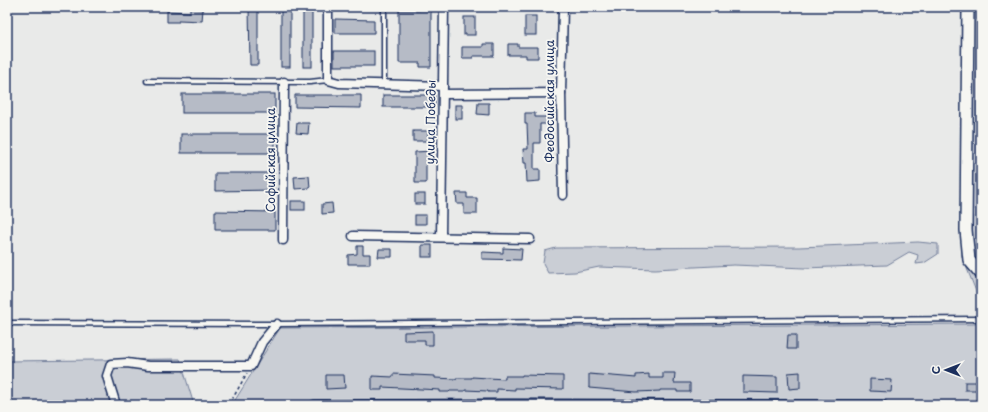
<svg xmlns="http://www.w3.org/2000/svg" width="988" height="412" viewBox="0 0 988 412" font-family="'Playpen Sans',sans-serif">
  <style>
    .green { fill: #caced5; stroke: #727e9a }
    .building { fill: #b6bbc6; stroke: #1b2f5e }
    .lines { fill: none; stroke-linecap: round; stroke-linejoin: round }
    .lane-casing { stroke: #1b2f5e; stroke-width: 7 }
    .street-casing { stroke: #1b2f5e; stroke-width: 11 }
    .secondary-casing { stroke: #1b2f5e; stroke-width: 14 }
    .path { stroke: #1b2f5e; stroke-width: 1.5; stroke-dasharray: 3 3; stroke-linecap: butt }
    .lane { stroke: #f6f6f2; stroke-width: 4 }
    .street { stroke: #f6f6f2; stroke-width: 8 }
    .secondary { stroke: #f6f6f2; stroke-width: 11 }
    .labels { text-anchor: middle; stroke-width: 3.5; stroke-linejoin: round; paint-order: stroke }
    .street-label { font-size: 12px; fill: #1b2f5e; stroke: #f6f6f2 }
  </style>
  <rect width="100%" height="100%" fill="#e9eae9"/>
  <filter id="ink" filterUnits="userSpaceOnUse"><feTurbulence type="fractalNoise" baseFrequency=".025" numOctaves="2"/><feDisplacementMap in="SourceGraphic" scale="8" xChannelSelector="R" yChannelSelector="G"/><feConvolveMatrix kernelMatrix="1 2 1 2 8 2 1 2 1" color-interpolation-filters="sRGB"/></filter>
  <g filter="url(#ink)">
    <g class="green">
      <polygon points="963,7 981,7 981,304 962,256"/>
      <polygon points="918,242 938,244 938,254 924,263 916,264 918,255 909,252 887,265 804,268 734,265 655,269 599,267 575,272 548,273 543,263 545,251 556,248 799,247"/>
      <polygon points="981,324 981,405 232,405 280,328"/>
      <polygon points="180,359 194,405 7,405 7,361"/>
    </g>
    <g class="building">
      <polygon points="249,7 258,7 258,65 250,65"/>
      <rect x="281" y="7" width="9" height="60"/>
      <rect x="303" y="7" width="9" height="60"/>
      <polygon points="190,8 203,9 202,21 179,20 179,22 167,22 167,11 190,12"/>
      <polygon points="420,9 431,9 431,67 420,67 420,63 399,63 399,10 420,10"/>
      <rect x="525" y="16" width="11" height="19"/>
      <rect x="464" y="17" width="11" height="18"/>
      <polygon points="335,19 374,20 374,33 335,33"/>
      <polygon points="483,44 494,44 494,56 473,56 473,58 462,58 462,47 483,47"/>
      <polygon points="508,44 518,44 518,47 538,47 538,58 526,58 526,55 508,55"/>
      <rect x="334" y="51" width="40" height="15"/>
      <rect x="182" y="94" width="93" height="19"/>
      <polygon points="295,95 361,95 361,108 295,107"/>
      <rect x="383" y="95" width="52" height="12"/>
      <polygon points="478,103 489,103 489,115 477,114"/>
      <rect x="455" y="105" width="7" height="14"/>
      <polygon points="525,113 535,113 535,117 550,117 550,124 540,124 540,143 534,143 534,169 540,169 540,181 527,182 526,163 524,163 523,149 528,149 527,124 525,124"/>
      <polygon points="297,123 309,123 308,134 296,133"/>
      <rect x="413" y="131" width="15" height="10"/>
      <rect x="181" y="134" width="94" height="19"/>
      <polygon points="432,151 433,163 426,163 426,183 415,183 415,152"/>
      <polygon points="215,173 274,173 274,190 215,191"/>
      <polygon points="309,176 310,188 295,189 294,177"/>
      <polygon points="456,193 467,193 467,198 477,198 477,214 464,214 464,204 457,204"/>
      <rect x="415" y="194" width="10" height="10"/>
      <rect x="291" y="201" width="14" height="9"/>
      <polygon points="332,203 333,213 322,214 322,204"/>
      <polygon points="215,211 275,212 275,230 215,230"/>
      <rect x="415" y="215" width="11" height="9"/>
      <rect x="422" y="245" width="10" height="12"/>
      <polygon points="357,246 363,246 363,254 370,254 370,264 348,264 348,255 357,254"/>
      <polygon points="503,248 522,249 521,260 482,259 482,252 503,253"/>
      <polygon points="379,249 392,249 392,257 378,257"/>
      <polygon points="433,331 433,345 425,345 425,340 404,340 404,332"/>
      <polygon points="788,335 796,335 796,349 787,349"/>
      <polygon points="800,372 800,388 789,389 788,373"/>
      <polygon points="663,373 675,373 674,383 690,383 690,392 677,392 677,390 660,390 660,391 636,392 589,388 589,374 636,378 636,375 649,374 649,378 663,378"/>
      <polygon points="393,374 435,376 435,378 456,379 456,378 472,378 472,377 505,379 505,376 522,376 522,375 563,376 563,389 515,388 515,390 497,389 497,392 488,392 488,391 465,390 465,391 450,391 449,392 440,392 440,390 382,387 382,390 372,390 372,376 393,377"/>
      <polygon points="326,375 344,375 345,388 326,389"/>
      <polygon points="743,376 777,377 777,393 743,392"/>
      <polygon points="870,379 892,380 891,392 870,391"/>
      <rect x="965" y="382" width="13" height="8"/>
    </g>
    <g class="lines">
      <defs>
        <g id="lane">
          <polyline points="147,81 310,82 328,80"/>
          <polyline points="384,85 384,7"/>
          <polyline points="7,323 277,324 981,319"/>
        </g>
        <g id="street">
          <polyline points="328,7 328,80 339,83 443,86"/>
          <polyline points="563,7 561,93 563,195"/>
          <polyline points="443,94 561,93"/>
          <polyline points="353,236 530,239"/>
          <polyline points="441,237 444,7"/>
          <polyline points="283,240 284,82"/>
          <polyline points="116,405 107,376 111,364 127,363 148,366 251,366 262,342 277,324"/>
          <polyline points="314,405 507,404 883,405"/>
        </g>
        <polyline id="secondary" points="968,7 966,230 969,260 981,274"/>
      </defs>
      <use href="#lane" class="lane-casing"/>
      <use href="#street" class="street-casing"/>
      <use href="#secondary" class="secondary-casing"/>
      <polyline class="path" points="229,405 247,373"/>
      <use href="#lane" class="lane"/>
      <use href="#street" class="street"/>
      <use href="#secondary" class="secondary"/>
    </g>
  </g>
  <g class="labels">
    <g class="street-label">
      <text transform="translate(550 101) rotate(-90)" y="4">Феодосийская улица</text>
      <text transform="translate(431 122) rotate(-89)" y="4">улица Победы</text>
      <text transform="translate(271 160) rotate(-90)" y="4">Софийская улица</text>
    </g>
  </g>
  <rect width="988" height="412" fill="none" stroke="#f6f6f2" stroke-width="24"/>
  <rect x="12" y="12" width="964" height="388" fill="none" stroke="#1b2f5e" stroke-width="1.5" filter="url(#ink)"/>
  <g transform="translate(946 370) rotate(270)" stroke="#f6f6f2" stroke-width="3" paint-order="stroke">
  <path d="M0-3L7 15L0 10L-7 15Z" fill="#1b2f5e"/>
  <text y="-6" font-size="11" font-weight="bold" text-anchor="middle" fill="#1b2f5e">С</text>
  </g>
</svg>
